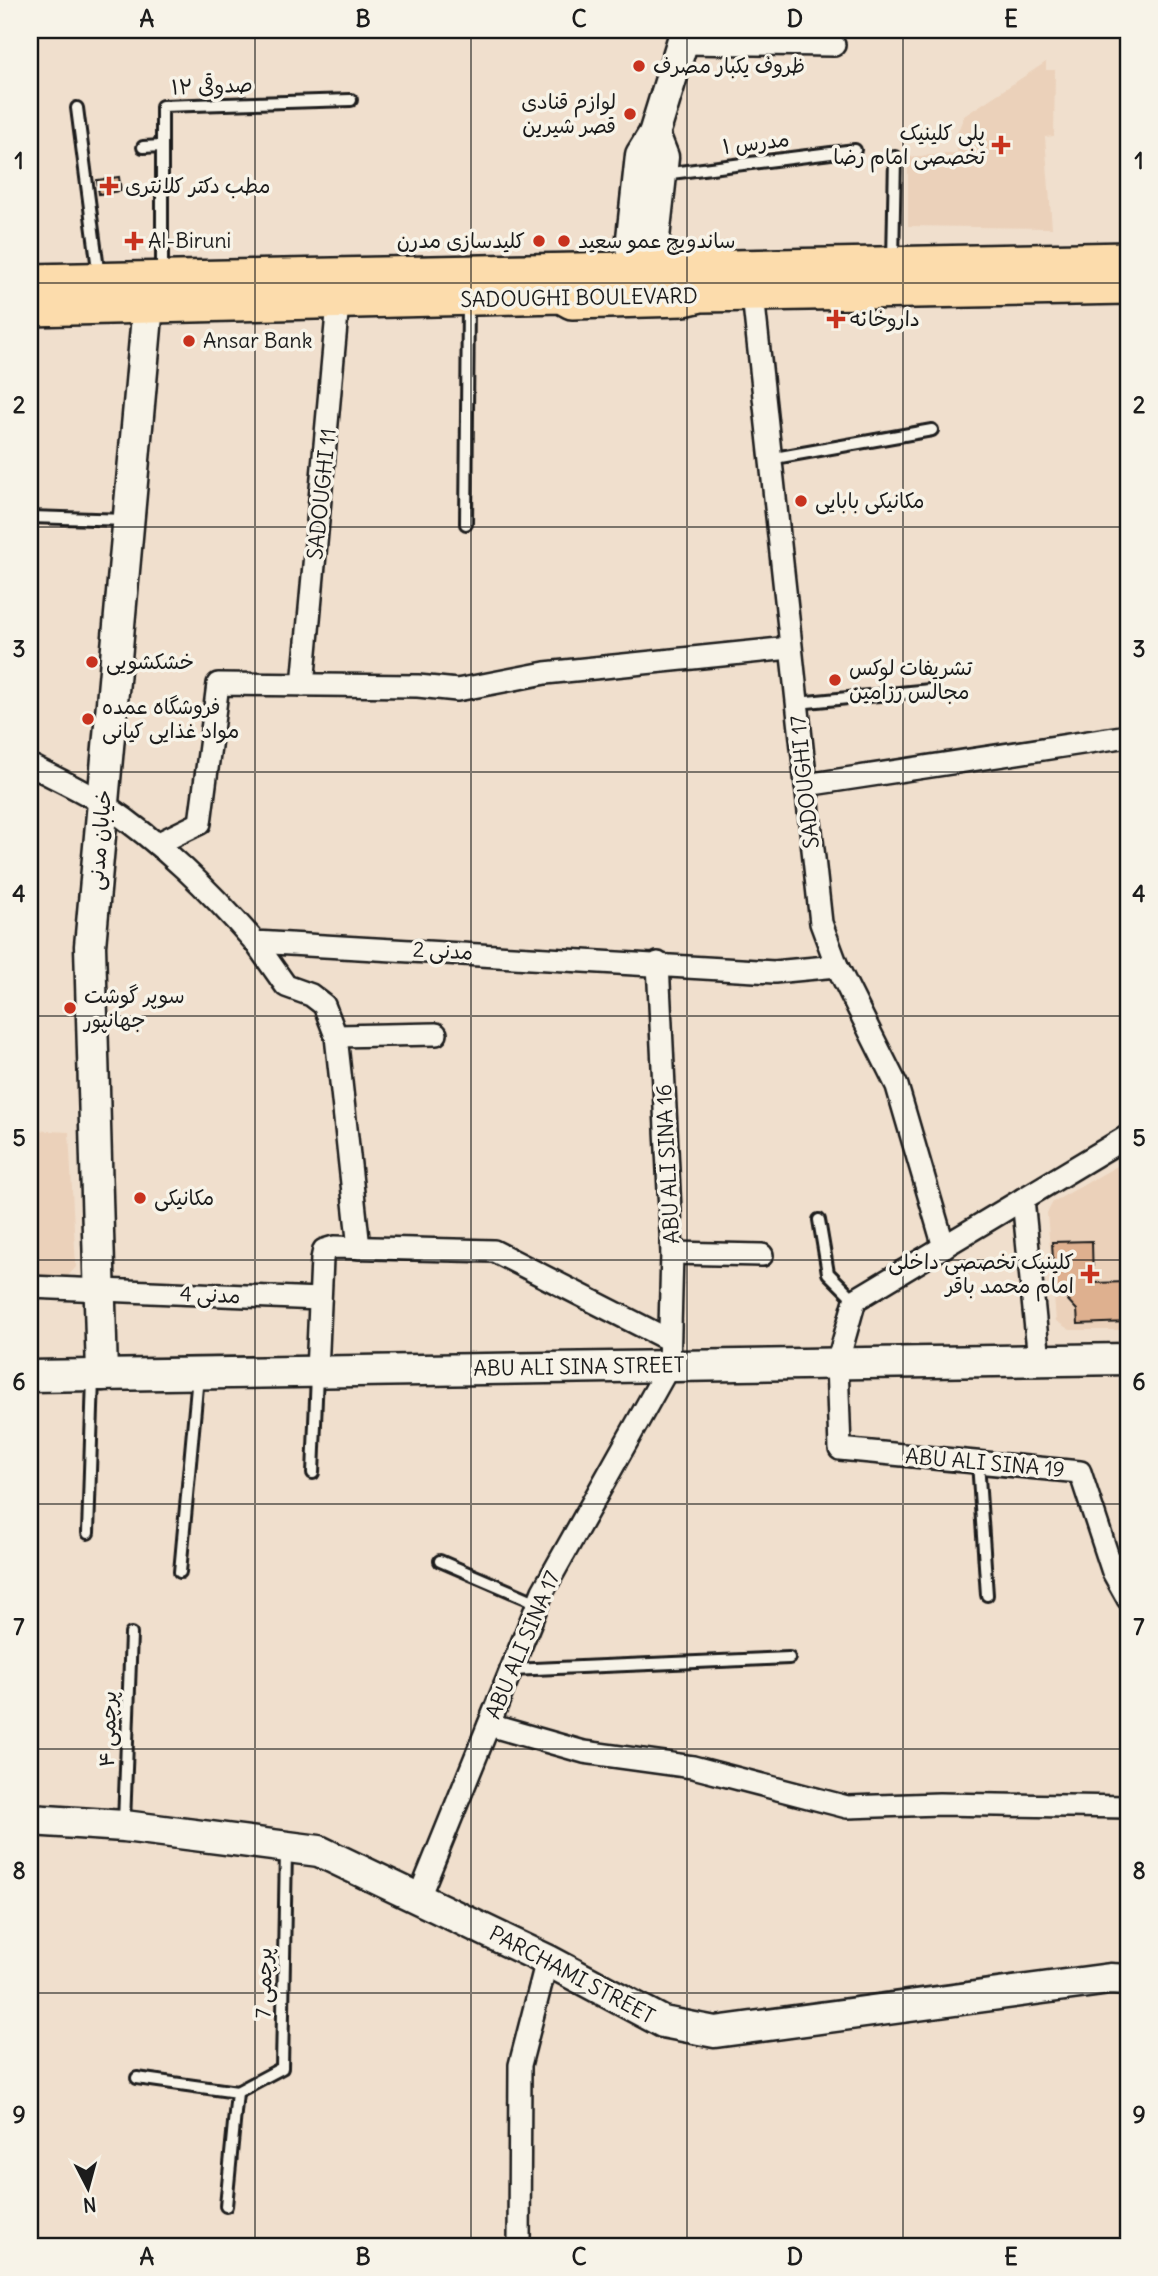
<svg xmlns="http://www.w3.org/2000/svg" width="1158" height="2276" viewBox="0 0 1158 2276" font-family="Delius,'Playpen Sans Arabic',sans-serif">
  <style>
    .built { fill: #ebd1ba }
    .building { fill: #deb08f; stroke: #1c1c1c; stroke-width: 2 }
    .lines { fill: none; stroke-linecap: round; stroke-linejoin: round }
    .lane-casing { stroke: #1c1c1c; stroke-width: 16 }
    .street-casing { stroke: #1c1c1c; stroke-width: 26 }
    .secondary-casing { stroke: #1c1c1c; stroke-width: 35 }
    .primary-casing { stroke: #1c1c1c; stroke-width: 38 }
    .lane { stroke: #f7f3e8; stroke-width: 10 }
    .street { stroke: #f7f3e8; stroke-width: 21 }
    .secondary { stroke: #f7f3e8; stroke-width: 30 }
    .primary { stroke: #fcdcac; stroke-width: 33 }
    .grid { fill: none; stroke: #1c1c1c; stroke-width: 2; stroke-opacity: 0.55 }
    .poi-dot { fill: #c8321e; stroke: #f7f3e8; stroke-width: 2.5 }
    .labels { text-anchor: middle; stroke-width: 7; stroke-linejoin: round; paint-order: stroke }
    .poi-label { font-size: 21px; fill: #1c1c1c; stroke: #f7f3e8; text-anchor: start }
    .street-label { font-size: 21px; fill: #1c1c1c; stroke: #f7f3e8 }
    .neatline { fill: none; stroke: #1c1c1c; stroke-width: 2.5 }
    .grid-label { font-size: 23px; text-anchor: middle; font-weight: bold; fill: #1c1c1c }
  </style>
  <rect width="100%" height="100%" fill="#f0dfcd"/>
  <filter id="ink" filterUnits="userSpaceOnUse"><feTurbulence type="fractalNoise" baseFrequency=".0143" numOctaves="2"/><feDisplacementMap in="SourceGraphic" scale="14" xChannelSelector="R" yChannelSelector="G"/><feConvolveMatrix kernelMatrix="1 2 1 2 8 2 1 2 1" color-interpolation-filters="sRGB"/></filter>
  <g filter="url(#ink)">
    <g class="built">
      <polygon points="1046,62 1046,70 1055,70 1054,136 1045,137 1052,228 908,226 908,157 957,153 956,136 964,116"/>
      <polygon points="30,1130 69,1132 76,1267 67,1277 30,1274"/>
      <polygon points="1119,1165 1128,1227 1128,1330 1070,1330 1056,1321 1047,1213 1053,1202"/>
    </g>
    <g class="building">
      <polygon points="119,177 121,191 99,194 97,180"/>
      <polygon points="1092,1241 1093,1283 1128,1282 1128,1322 1078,1324 1077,1310 1065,1297 1055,1297 1052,1242"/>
    </g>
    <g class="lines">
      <defs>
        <g id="lane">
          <polyline points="77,108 99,277"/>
          <polyline points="143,147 162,146"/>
          <polyline points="663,174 855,150"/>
          <polyline points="893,261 895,157"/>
          <polyline points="162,276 162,106 351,100"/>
          <polyline points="769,459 932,430"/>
          <polyline points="30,517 127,520"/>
          <polyline points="466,524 468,303"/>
          <polyline points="797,703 930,690"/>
          <polyline points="819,1220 828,1273 855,1300"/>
          <polyline points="978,1462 987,1595"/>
          <polyline points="313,1473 317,1374"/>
          <polyline points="88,1533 93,1378"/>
          <polyline points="440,1561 538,1603"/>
          <polyline points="180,1572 198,1376"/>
          <polyline points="511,1670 789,1658"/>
          <polyline points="124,1823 131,1634"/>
          <polyline points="137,2078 237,2092"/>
          <polyline points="237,2092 282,2068 286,1850"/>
          <polyline points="226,2206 237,2092"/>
        </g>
        <g id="street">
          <polyline points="682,43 834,45"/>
          <polyline points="753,295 821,923 837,966 897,1086 944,1247"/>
          <polyline points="303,685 338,303"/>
          <path d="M30 765C55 778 82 790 105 805 162 843 210 891 255 942L774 972 837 966"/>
          <polyline points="806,785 1128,736"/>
          <polyline points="157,844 200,823 218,684 418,686 457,690 545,673 790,648"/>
          <polyline points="255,942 286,986 311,995 324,1005 336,1036 359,1248"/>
          <polyline points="336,1036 436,1034"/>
          <polyline points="1128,1136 855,1300 837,1364 840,1449 1080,1472 1113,1572 1128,1599"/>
          <polyline points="1023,1199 1039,1360"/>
          <polyline points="672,1253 762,1255"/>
          <polyline points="30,1287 320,1299"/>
          <polyline points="317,1372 322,1259 324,1250 334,1247 494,1251 669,1340"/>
          <polyline points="489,1725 584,1752 693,1767 847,1807 939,1804 1128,1807"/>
          <polyline points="419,1897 543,1591 669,1366 672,1253 658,963"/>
          <polyline points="519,2246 520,2065 547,1960"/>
        </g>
        <g id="secondary">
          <polyline points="643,269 631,247 641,155 654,134 686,30"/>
          <polyline points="643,269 653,247 663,157 654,134"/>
          <polyline points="102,1375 90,946 150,283"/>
          <polyline points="30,1376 1128,1359"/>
          <polyline points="30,1820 124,1826 319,1851 547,1960 663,2022 715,2032 1110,1979 1128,1980"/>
        </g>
        <g id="primary">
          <polyline points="30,281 1128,259"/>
          <polyline points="30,309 561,296 572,302 684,299 701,295 1128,287"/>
        </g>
      </defs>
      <use href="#lane" class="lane-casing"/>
      <use href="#street" class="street-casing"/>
      <use href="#secondary" class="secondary-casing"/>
      <use href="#primary" class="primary-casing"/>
      <use href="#lane" class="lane"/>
      <use href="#street" class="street"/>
      <use href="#secondary" class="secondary"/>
      <use href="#primary" class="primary"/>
    </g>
  </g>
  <path class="grid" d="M255 30V2246M471 30V2246M687 30V2246M903 30V2246M30 283H1128M30 527H1128M30 772H1128M30 1016H1128M30 1260H1128M30 1504H1128M30 1749H1128M30 1993H1128"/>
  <g class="poi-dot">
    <circle cx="639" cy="66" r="7"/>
    <circle cx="630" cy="114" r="7"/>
    <path d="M997.5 134.5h7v7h7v7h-7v7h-7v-7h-7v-7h7z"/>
    <path d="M105.5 175.5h7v7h7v7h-7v7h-7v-7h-7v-7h7z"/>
    <path d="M130.5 230.5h7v7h7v7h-7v7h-7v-7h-7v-7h7z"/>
    <circle cx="539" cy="241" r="7"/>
    <circle cx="564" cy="241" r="7"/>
    <path d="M832.5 308.5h7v7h7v7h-7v7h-7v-7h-7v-7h7z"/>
    <circle cx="189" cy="341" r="7"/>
    <circle cx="801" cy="501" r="7"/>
    <circle cx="92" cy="662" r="7"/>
    <circle cx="835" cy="680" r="7"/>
    <circle cx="88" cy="719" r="7"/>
    <circle cx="70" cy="1008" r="7"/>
    <circle cx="140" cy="1198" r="7"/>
    <path d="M1086.5 1263.5h7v7h7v7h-7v7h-7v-7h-7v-7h7z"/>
  </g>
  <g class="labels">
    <g class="poi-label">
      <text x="653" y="73">ظروف یکبار مصرف</text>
      <text x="616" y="109" text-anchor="end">لوازم قنادی<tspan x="616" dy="24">قصر شیرین</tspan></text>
      <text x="985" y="140" text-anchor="end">پلی کلینیک<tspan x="985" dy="24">تخصصی امام رضا</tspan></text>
      <text x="125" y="193">مطب دکتر کلانتری</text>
      <text x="148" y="248">Al-Biruni</text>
      <text x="525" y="248" text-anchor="end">کلیدسازی مدرن</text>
      <text x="578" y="248">ساندویچ عمو سعید</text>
      <text x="850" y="326">داروخانه</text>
      <text x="203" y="348">Ansar Bank</text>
      <text x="815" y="508">مکانیکی بابایی</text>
      <text x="106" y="669">خشکشویی</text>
      <text x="849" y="675">تشریفات لوکس<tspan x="849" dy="24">مجالس رزامین</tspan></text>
      <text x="102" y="714">فروشگاه عمده<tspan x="102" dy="24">مواد غذایی کیانی</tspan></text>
      <text x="84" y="1003">سوپر گوشت<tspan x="84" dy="24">جهانپور</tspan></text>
      <text x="154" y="1205">مکانیکی</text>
      <text x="1074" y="1269" text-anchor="end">کلینیک تخصصی داخلی<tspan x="1074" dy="24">امام محمد باقر</tspan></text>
    </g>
    <g class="street-label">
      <text transform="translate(212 86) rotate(-2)" y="7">صدوقی ۱۲</text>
      <text transform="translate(756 143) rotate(-7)" y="7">مدرس ۱</text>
      <text transform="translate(579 298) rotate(-1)" y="7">SADOUGHI BOULEVARD</text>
      <text transform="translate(322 494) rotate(-84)" y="7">SADOUGHI 11</text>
      <text transform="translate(805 782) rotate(-96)" y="7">SADOUGHI 17</text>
      <text transform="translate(100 840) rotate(-85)" y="7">خیابان مدنی</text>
      <text transform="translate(443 951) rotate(3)" y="7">مدنی 2</text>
      <text transform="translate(668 1164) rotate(-93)" y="7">ABU ALI SINA 16</text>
      <text transform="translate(210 1295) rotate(2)" y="7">مدنی 4</text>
      <text transform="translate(579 1367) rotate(-1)" y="7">ABU ALI SINA STREET</text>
      <text transform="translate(985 1463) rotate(5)" y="7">ABU ALI SINA 19</text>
      <text transform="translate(523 1645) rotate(-67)" y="7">ABU ALI SINA 17</text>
      <text transform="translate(108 1729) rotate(-88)" y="7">پرچمی ۴</text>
      <text transform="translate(572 1975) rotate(28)" y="7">PARCHAMI STREET</text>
      <text transform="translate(264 1983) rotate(-89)" y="7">پرچمی 7</text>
    </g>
  </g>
  <rect width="1158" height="2276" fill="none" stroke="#f7f3e8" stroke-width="77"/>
  <g transform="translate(88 2188) rotate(174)" stroke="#f7f3e8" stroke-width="5" paint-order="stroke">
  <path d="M0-5L12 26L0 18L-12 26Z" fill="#1c1c1c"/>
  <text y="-10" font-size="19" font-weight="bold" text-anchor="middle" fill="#1c1c1c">N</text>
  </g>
  <rect x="38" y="38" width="1082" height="2200" class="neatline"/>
  <g class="grid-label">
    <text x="147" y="27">A</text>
    <text x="363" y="27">B</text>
    <text x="579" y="27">C</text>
    <text x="795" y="27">D</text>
    <text x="1011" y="27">E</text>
    <text x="19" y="169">1</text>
    <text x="1139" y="169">1</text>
    <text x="19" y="413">2</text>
    <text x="1139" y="413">2</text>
    <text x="19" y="657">3</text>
    <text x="1139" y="657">3</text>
    <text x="19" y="902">4</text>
    <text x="1139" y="902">4</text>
    <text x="19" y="1146">5</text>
    <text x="1139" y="1146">5</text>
    <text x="19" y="1390">6</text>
    <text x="1139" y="1390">6</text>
    <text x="19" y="1635">7</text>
    <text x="1139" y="1635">7</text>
    <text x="19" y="1879">8</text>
    <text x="1139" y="1879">8</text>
    <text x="19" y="2123">9</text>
    <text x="1139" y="2123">9</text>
    <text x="147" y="2265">A</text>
    <text x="363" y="2265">B</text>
    <text x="579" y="2265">C</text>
    <text x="795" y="2265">D</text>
    <text x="1011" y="2265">E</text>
  </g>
</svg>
